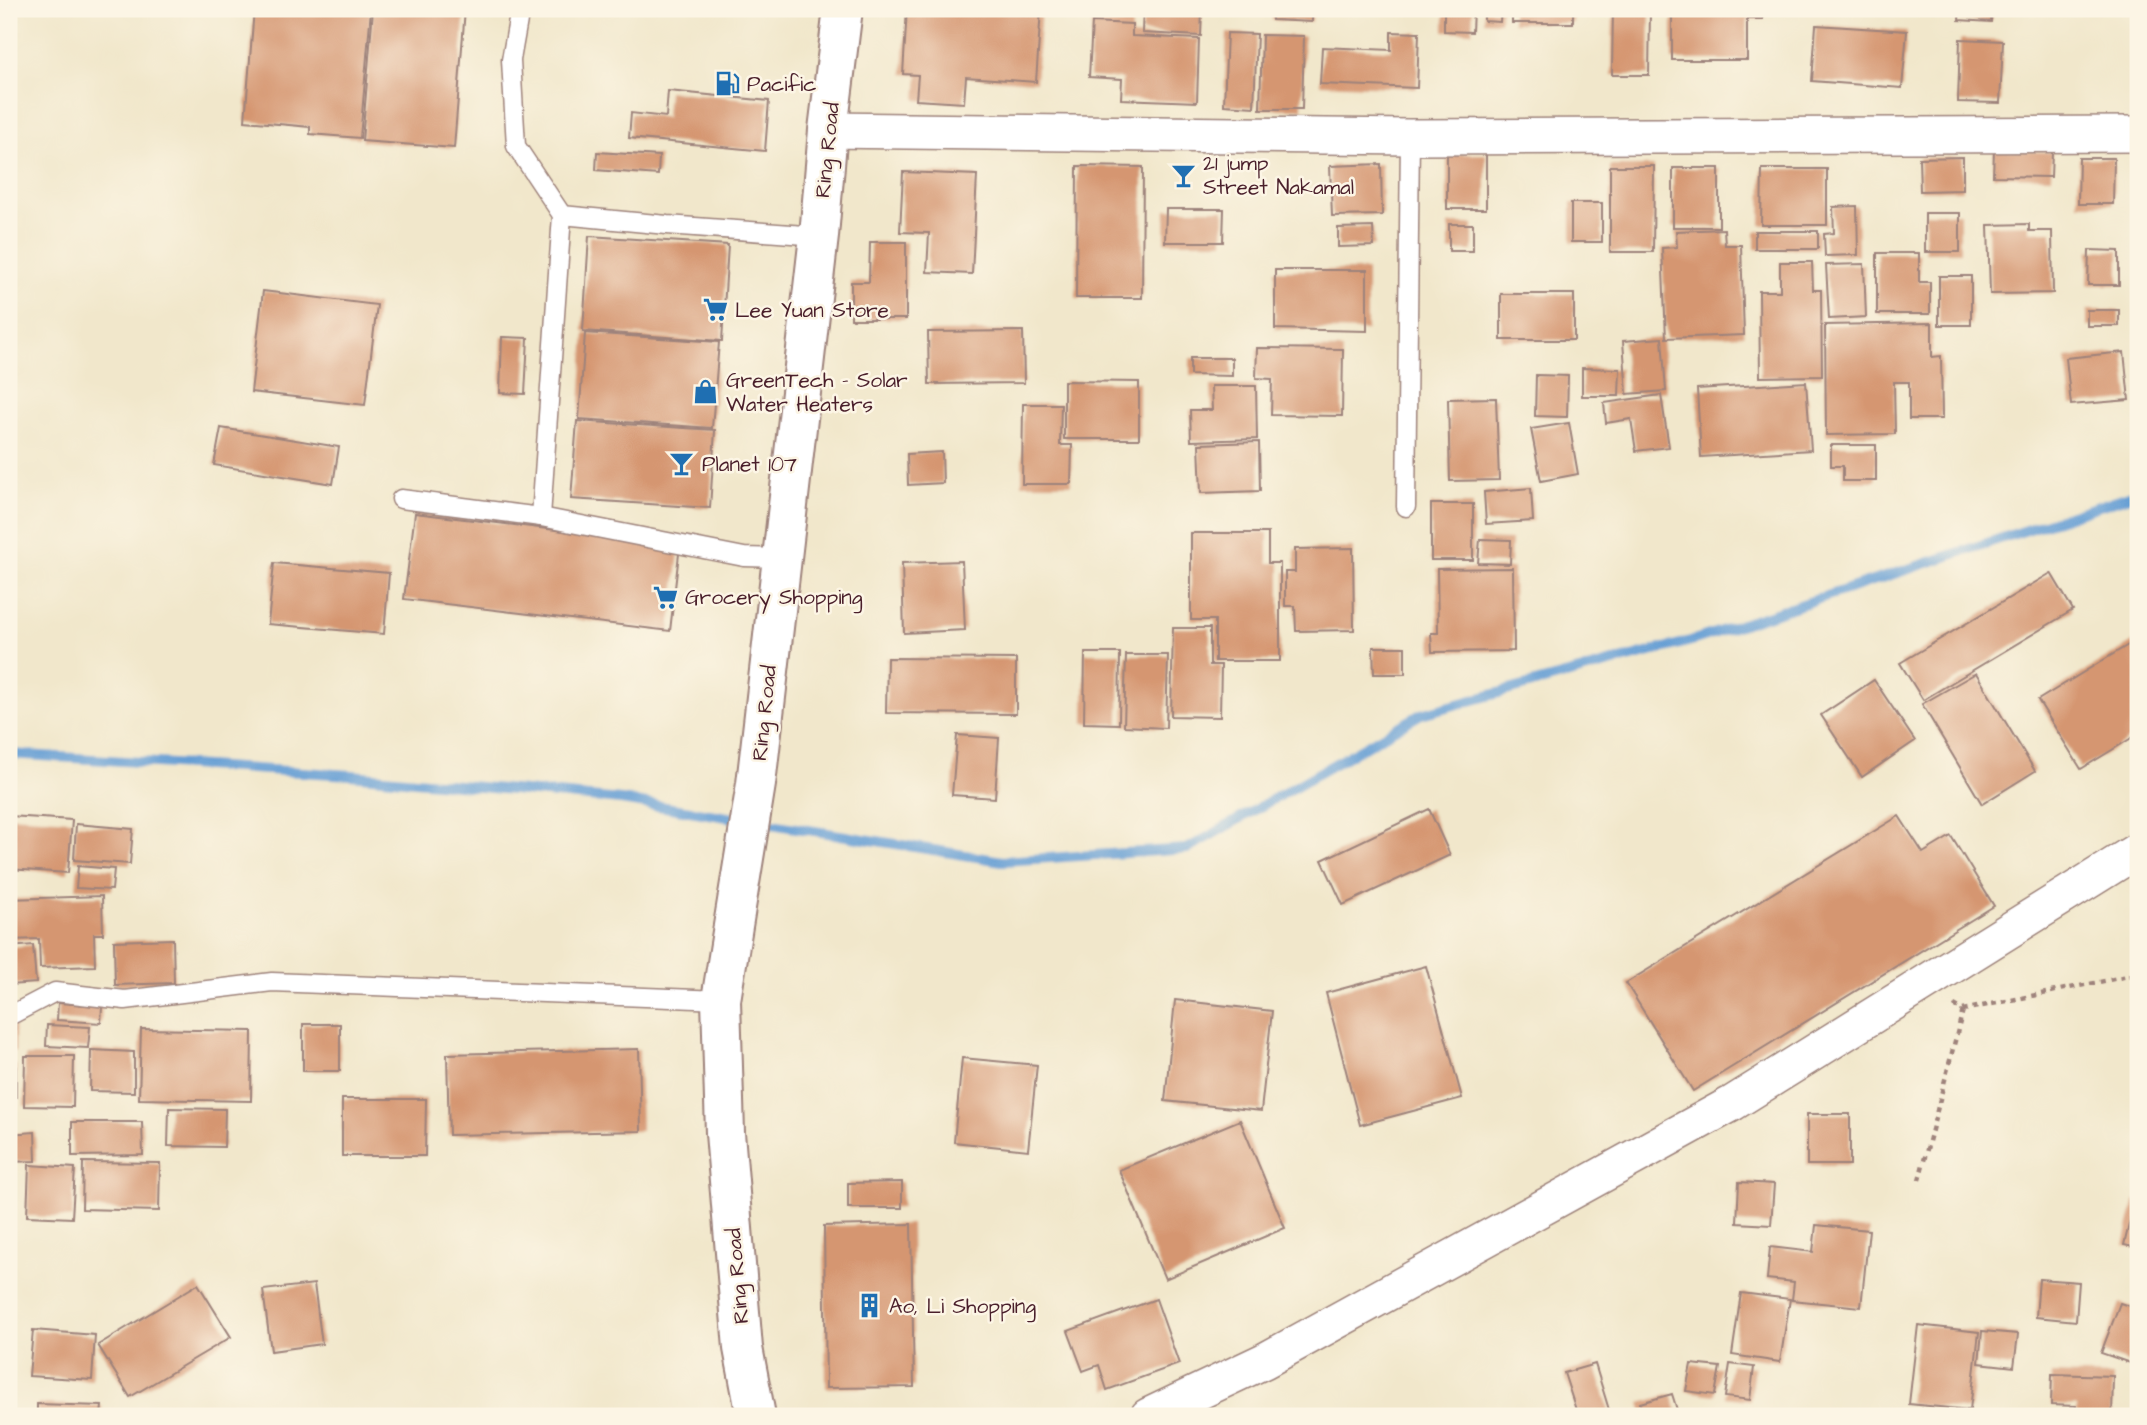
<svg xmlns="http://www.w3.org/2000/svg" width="2147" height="1425" viewBox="0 0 2147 1425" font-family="'Architects Daughter',sans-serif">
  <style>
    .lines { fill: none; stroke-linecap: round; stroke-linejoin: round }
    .stream { stroke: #659ed4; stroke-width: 10 }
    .building { fill: #d59671 }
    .lane-casing { stroke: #9e837b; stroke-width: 21 }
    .street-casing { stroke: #9e837b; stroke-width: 38 }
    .secondary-casing { stroke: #9e837b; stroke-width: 42 }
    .path { stroke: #9e837b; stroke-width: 4.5; stroke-dasharray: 5 5; stroke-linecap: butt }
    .lane { stroke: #fff; stroke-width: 18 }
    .street { stroke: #fff; stroke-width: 35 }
    .secondary { stroke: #fff; stroke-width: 38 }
    .labels { text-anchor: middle; stroke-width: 5; stroke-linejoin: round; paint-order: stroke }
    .poi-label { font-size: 21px; fill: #4a1f2b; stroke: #fcf5e5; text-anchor: start }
    .street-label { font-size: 21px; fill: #4a1f2b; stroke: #fcf5e5 }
  </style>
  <rect width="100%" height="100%" fill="#fcf5e5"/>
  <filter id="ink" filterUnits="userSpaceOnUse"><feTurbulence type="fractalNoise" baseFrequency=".0143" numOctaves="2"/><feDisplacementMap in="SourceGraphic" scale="14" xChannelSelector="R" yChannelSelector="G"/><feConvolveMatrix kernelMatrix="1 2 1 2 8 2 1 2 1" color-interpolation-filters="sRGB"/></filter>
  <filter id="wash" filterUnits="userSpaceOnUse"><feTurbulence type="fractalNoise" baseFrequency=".00686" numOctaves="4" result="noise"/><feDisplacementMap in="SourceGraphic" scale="28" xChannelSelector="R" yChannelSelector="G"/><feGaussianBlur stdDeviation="1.57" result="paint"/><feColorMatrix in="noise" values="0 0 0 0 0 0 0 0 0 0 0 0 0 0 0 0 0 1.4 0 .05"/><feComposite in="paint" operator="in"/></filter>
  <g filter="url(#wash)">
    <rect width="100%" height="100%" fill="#f1e7cb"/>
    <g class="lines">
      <polyline class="stream" points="9,754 351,775 621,800 1002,861 1187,849 1421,714 1691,641 2138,493"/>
    </g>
    <g id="blocks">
      <g class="building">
        <polygon points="254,9 371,9 360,138 310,134 310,127 245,121"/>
        <polygon points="373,9 465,9 454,148 362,141"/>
        <polygon points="907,9 1041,9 1036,82 966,77 964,103 916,100 918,75 903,74"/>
        <polygon points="1143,9 1202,9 1201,36 1142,33"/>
        <polygon points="1272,9 1312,9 1312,22 1272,20"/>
        <polygon points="1444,9 1473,9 1472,32 1444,31"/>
        <polygon points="1484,9 1501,9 1500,22 1484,21"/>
        <rect x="1512" y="9" width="61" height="14"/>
        <polygon points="1613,9 1650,10 1649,75 1612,75"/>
        <polygon points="1672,9 1763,9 1763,19 1747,19 1747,60 1672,60"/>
        <polygon points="1960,9 1992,9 1991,22 1959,20"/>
        <polygon points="1092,22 1132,24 1132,36 1199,39 1197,102 1121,99 1122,79 1089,77"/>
        <polygon points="1816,25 1907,31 1902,88 1812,81"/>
        <polygon points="1391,32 1419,33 1417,88 1320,84 1322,47 1391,50"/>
        <polygon points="1227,33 1257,34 1254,107 1224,105"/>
        <polygon points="1262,35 1304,36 1302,109 1260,109"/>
        <polygon points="1960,39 2003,41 2000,103 1958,102"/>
        <polygon points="668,91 769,101 765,151 629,138 631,113 666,117"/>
        <polygon points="1994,151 2052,152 2051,177 1993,176"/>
        <polygon points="597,152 659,156 658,175 596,170"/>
        <rect x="1447" y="154" width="39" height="55"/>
        <polygon points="1963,157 1963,190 1920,191 1919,158"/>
        <polygon points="2079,158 2114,158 2113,204 2078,204"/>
        <polygon points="1381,164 1382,215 1332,216 1330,166"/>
        <polygon points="1077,166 1143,167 1142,298 1076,298"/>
        <polygon points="1610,166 1654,166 1653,252 1610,252"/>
        <rect x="1673" y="168" width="46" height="59"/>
        <polygon points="1762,169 1827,169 1827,225 1761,225"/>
        <polygon points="903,172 977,175 972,274 927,272 929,233 900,232"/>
        <rect x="1571" y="203" width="31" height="39"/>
        <polygon points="1857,206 1858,255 1825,256 1824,234 1834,233 1833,207"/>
        <polygon points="1166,209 1224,209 1223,242 1165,242"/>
        <rect x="1925" y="213" width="35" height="39"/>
        <rect x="1449" y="224" width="24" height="27"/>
        <polygon points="2029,224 2029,231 2052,231 2053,293 1990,294 1988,225"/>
        <polygon points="1373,227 1374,246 1338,247 1338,228"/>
        <polygon points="1724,229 1725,245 1741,245 1744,335 1666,338 1662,248 1677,247 1676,231"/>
        <rect x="1755" y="231" width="63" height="18"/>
        <polygon points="589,236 728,245 722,341 583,331"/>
        <polygon points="870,242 906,242 906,319 851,319 851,282 869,282"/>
        <polygon points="2089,250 2119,251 2119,285 2088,285"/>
        <polygon points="1877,253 1919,253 1919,282 1930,282 1930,314 1877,314"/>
        <polygon points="1780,262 1812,262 1813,290 1821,290 1822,376 1760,377 1759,291 1780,291"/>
        <polygon points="1864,264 1866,317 1829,319 1826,265"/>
        <polygon points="1275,270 1367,270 1367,331 1275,329"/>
        <rect x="1939" y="276" width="32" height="49"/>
        <polygon points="263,291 377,305 365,405 251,392"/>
        <rect x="1501" y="294" width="73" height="46"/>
        <rect x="2087" y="310" width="32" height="16"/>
        <polygon points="1932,323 1932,357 1941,356 1942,419 1909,419 1909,382 1894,382 1895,434 1826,435 1825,325"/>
        <polygon points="1023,331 1024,383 929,384 928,332"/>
        <polygon points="585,333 719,342 712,428 579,419"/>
        <polygon points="502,337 528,338 525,394 500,393"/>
        <polygon points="1662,338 1666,391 1627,394 1623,341"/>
        <polygon points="1257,348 1343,349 1342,416 1271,415 1272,379 1256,378"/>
        <polygon points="2124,352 2129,400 2071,405 2066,358"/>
        <polygon points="1190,358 1232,358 1232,376 1190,375"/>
        <polygon points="1582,368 1620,369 1619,396 1582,396"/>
        <polygon points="1536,375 1568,376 1567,417 1535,416"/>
        <polygon points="1064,381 1139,382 1139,439 1064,439"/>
        <polygon points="1806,382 1811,450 1701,457 1697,389"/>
        <polygon points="1211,386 1256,386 1257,439 1191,441 1190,410 1212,410"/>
        <polygon points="1661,395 1669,447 1636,451 1631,419 1606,423 1604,403"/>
        <polygon points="1496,398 1499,480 1450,481 1448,399"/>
        <polygon points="1023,404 1061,404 1060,445 1072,445 1071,484 1022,484"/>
        <polygon points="577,421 715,430 710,508 571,499"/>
        <polygon points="1569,423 1578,474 1541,481 1531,429"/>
        <polygon points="221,428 339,447 333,484 214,465"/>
        <polygon points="1259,442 1260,491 1201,493 1199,444"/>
        <polygon points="1831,445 1876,445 1876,481 1843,481 1843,466 1831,466"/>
        <polygon points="942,452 943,483 908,485 907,454"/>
        <polygon points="1531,488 1533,521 1486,524 1484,492"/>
        <rect x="1431" y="504" width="42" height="56"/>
        <polygon points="415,513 680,545 670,631 404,599"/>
        <polygon points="1191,533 1268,533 1268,563 1280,563 1280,661 1215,661 1215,620 1191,620"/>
        <polygon points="1480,539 1511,540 1510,564 1478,563"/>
        <polygon points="1353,548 1354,630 1296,631 1295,606 1285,606 1285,572 1295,572 1295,549"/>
        <polygon points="962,561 965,630 904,633 902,563"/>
        <polygon points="274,563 389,573 384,634 268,624"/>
        <polygon points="1513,568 1514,651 1432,652 1431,633 1438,633 1437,569"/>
        <polygon points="2051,573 2073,610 1923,700 1900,663"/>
        <polygon points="1173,628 1210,628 1210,665 1221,665 1220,717 1171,716"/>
        <polygon points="2138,639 2138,734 2081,769 2038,700"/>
        <polygon points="1373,647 1405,647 1405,674 1374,674"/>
        <polygon points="1085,653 1120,653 1119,724 1084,723"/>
        <polygon points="1126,655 1168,655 1166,728 1124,726"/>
        <polygon points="887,658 1016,659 1016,714 886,713"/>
        <polygon points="1976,673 2035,771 1982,804 1922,704"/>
        <polygon points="1874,680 1915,741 1862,777 1821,715"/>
        <polygon points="957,735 999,738 995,798 952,795"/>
        <polygon points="1429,809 1450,855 1343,905 1322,860"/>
        <polygon points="9,816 72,820 68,873 9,869"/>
        <polygon points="1899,816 1923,853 1951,836 1994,906 1693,1091 1626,983"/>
        <polygon points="76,824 133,829 130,864 74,860"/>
        <polygon points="78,866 114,869 112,890 76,888"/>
        <polygon points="102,896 103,934 94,934 95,966 40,968 39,939 9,940 9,899"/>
        <polygon points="173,939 174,983 115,985 114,941"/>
        <polygon points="33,945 36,983 9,985 9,947"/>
        <polygon points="1426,966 1462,1098 1360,1125 1326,993"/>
        <polygon points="1175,1000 1272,1011 1261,1111 1165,1101"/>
        <polygon points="58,1003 102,1006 101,1023 57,1020"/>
        <rect x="303" y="1024" width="37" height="47"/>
        <polygon points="47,1025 90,1027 88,1048 46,1046"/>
        <rect x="9" y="1026" width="6" height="26"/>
        <polygon points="141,1029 252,1031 251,1101 139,1099"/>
        <polygon points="639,1049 641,1131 449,1135 447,1054"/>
        <polygon points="91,1050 134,1052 134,1092 90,1091"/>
        <polygon points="25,1056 74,1056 73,1107 24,1106"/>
        <polygon points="962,1058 1037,1065 1028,1150 954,1142"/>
        <rect x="9" y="1065" width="7" height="32"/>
        <polygon points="342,1099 426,1099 425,1156 342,1156"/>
        <polygon points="13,1105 14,1128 9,1128 9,1106"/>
        <polygon points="169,1108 225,1109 224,1147 168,1146"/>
        <rect x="1807" y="1114" width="43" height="51"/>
        <polygon points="1240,1120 1285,1228 1165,1279 1119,1170"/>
        <polygon points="72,1122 142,1122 143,1155 72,1156"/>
        <polygon points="35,1132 36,1161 9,1162 9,1134"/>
        <polygon points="83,1162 160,1163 159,1211 82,1209"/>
        <polygon points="29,1165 75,1168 72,1218 27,1216"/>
        <polygon points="902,1182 902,1208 848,1208 848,1183"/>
        <polygon points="1739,1182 1774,1184 1771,1225 1737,1223"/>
        <polygon points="2135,1200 2138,1201 2138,1248 2124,1245"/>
        <polygon points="911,1224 914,1387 826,1388 824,1226"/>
        <polygon points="1816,1225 1869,1230 1861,1307 1792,1300 1794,1282 1767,1279 1770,1247 1813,1252"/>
        <polygon points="2039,1279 2079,1282 2076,1321 2036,1317"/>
        <polygon points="198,1284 231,1337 130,1397 98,1345"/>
        <polygon points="314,1284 322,1344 271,1351 263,1290"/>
        <polygon points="1741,1293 1790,1299 1780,1362 1732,1355"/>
        <polygon points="1156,1299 1179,1364 1107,1390 1099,1365 1083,1371 1068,1331"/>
        <polygon points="2120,1303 2138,1309 2138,1360 2136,1365 2101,1353"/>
        <polygon points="1918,1325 1979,1332 1970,1410 1909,1404"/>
        <polygon points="33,1330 95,1335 92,1380 29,1376"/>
        <polygon points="1982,1331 2018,1334 2014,1367 1979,1363"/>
        <polygon points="1595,1364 1610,1413 1598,1416 1578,1416 1564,1373"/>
        <polygon points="1691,1364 1720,1367 1715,1395 1686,1391"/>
        <polygon points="1730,1364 1754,1367 1750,1400 1725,1397"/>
        <polygon points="2052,1374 2113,1376 2112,1416 2076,1416 2076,1406 2051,1405"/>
        <polygon points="1672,1394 1679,1416 1644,1416 1640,1403"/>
        <polygon points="37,1404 102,1406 101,1416 37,1416"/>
      </g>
    </g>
  </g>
  <g filter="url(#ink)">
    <use href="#blocks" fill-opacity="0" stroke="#9e837b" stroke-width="2"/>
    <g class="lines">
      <defs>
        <g id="lane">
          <polyline points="520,9 511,60 516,146 562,215 541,517"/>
          <polyline points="562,215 667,225 819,236"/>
          <polyline points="401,499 541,517 744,557 782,558"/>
          <polyline points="1406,507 1410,137"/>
          <polyline points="9,1014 13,1014 55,992 125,1000 272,982 721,1000"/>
        </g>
        <g id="street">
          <polyline points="828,130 1410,137 2138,134"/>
          <polyline points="1148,1416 1264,1361 1733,1103 2138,850"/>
        </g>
        <polyline id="secondary" points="756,1416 743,1348 725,1133 721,1000 756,784 819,236 828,130 843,9"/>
      </defs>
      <use href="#lane" class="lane-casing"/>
      <use href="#street" class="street-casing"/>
      <use href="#secondary" class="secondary-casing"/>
      <g class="path">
        <polyline points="1954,1005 1963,1010 2138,974"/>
        <polyline points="1919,1180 1963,1010"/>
      </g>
      <use href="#lane" class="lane"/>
      <use href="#street" class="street"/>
      <use href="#secondary" class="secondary"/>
    </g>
  </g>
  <defs>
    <symbol id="fuel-bare" viewBox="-9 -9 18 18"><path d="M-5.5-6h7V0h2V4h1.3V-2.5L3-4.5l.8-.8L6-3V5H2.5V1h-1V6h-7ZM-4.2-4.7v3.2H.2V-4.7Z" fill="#1f6fb2" stroke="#fcf5e5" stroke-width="2.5" paint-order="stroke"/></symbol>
    <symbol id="bar-bare" viewBox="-9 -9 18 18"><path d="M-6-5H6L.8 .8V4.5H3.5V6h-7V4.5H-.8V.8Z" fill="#1f6fb2" stroke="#fcf5e5" stroke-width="2.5" paint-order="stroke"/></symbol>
    <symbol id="supermarket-bare" viewBox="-9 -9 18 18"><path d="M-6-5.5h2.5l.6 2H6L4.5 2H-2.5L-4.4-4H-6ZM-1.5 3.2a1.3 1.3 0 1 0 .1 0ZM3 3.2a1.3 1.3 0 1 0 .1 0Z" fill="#1f6fb2" stroke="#fcf5e5" stroke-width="2.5" paint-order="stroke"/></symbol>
    <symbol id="shop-bare" viewBox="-9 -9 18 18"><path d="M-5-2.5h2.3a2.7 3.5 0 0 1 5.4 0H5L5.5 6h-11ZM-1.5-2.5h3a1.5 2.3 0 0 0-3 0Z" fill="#1f6fb2" stroke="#fcf5e5" stroke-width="2.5" paint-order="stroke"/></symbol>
    <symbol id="building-bare" viewBox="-9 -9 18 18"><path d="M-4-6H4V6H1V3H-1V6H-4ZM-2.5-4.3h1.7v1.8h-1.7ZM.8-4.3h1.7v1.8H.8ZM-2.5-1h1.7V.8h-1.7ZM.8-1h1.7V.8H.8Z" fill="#1f6fb2" stroke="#fcf5e5" stroke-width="2.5" paint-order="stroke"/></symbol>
  </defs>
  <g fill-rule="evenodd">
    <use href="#fuel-bare" x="710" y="66" width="35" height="35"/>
    <use href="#bar-bare" x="1166" y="158" width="35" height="35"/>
    <use href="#supermarket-bare" x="698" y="292" width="35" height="35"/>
    <use href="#shop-bare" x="688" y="374" width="35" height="35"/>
    <use href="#bar-bare" x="664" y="446" width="35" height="35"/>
    <use href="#supermarket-bare" x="648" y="580" width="35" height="35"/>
    <use href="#building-bare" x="852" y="1288" width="35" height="35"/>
  </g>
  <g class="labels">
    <g class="poi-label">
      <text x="747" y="91">Pacific</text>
      <text x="1203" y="170">21 jump<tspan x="1203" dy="24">Street Nakamal</tspan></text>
      <text x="735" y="317">Lee Yuan Store</text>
      <text x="726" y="387">GreenTech - Solar<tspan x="726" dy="24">Water Heaters</tspan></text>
      <text x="702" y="471">Planet 107</text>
      <text x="685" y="604">Grocery Shopping</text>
      <text x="889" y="1313">Ao, Li Shopping</text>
    </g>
    <g class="street-label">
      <text transform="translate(827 150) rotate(-84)" y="7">Ring Road</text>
      <text transform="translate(764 713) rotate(-84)" y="7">Ring Road</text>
      <text transform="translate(737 1276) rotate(-95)" y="7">Ring Road</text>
    </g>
  </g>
  <rect width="2147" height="1425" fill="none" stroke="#fcf5e5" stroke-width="35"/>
</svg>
